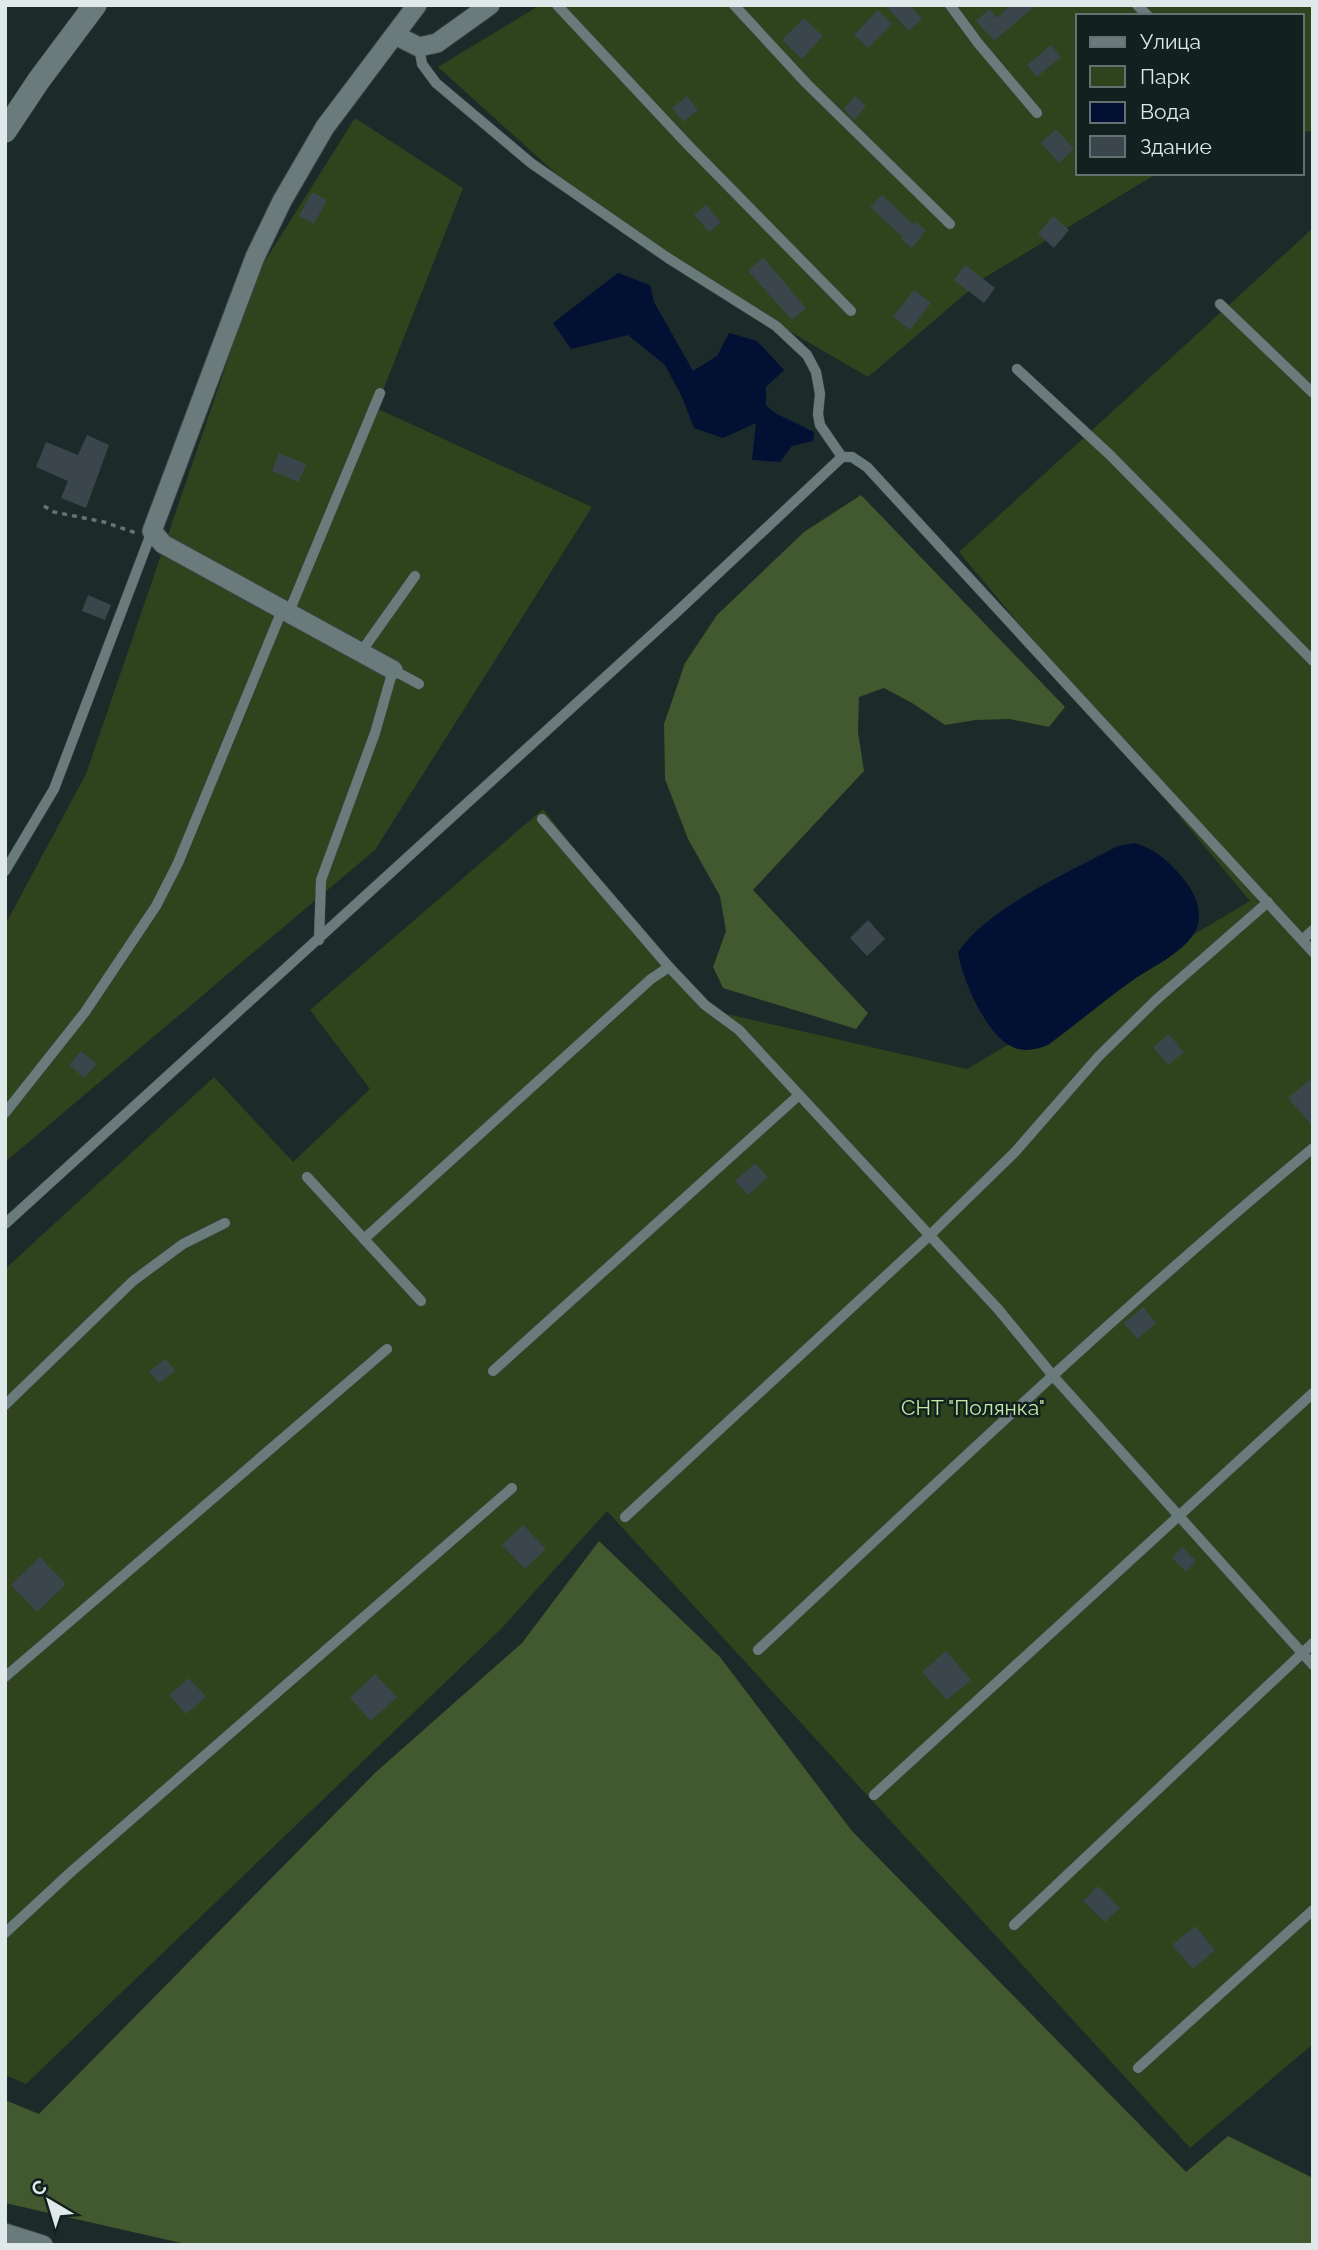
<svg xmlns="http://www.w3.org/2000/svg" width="1318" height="2250" viewBox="0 0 1318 2250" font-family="Raleway,sans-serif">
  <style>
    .green { fill: #2f431c }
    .forest { fill: #42582e }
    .water { fill: #021133 }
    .building { fill: #3a464c }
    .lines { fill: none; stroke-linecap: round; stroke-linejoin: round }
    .service-casing { stroke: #3a4646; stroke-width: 11 }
    .minor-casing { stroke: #3a4646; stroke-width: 21 }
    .tertiary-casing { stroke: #3a4646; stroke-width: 24 }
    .path { stroke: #677373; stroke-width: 3.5; stroke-dasharray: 5 5; stroke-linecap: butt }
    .service { stroke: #6b7b7b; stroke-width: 10 }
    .minor { stroke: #6b7b7b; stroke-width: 19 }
    .tertiary { stroke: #6b7b7b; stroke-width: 23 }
    .labels { text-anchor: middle; stroke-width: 5; stroke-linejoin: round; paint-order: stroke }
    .park-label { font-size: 21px; fill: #c3eaa3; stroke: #132020 }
  </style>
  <rect width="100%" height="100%" fill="#1c2a2a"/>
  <g class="green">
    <polygon points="540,5 1313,5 1313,131 1302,132 1302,16 1078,16 1078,173 1158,173 984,278 868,377 623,234 438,67"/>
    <polygon points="355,118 463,188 376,408 592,507 375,850 5,1162 5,925 86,774 258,272"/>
    <polygon points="1313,228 1313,2044 1190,2148 607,1511 501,1629 26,2084 5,2075 5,1269 214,1077 293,1162 370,1089 310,1010 543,809 701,1008 967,1069 1250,901 959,552"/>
  </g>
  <g class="forest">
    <polygon points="861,495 1065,707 1049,727 1010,719 976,720 945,725 912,703 884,688 859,697 858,732 864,771 753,890 868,1013 856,1029 723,988 713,967 726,931 720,896 688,839 665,779 664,724 685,663 717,615 804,532"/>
    <polygon points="599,1541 720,1657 852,1831 1186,2172 1228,2136 1313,2178 1313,2245 190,2245 5,2203 5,2100 39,2114 376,1772 522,1643"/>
  </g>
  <g class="water">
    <polygon points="618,273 650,285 654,302 693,371 717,356 729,333 757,341 784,370 766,387 766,405 775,413 814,432 813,441 792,446 780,462 752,460 756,423 723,438 694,428 682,397 665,365 628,335 571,349 553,323"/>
    <path d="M1135 843C1157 850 1171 863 1185 881 1197 895 1205 919 1193 935 1179 955 1152 967 1133 980 1104 1001 1076 1024 1048 1045 1038 1049 1026 1052 1015 1048 987 1038 962 979 958 952 989 907 1069 872 1118 846Z"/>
  </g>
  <g class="building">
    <polygon points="885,5 910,5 922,19 909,31"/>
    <polygon points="1011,5 1036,5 994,41 976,21 989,9 997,18"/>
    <polygon points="878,10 892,24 868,48 854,35"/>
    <polygon points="804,18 823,36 802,59 782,40"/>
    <polygon points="1051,45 1061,57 1037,77 1027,65"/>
    <polygon points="687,96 698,110 683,122 672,108"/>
    <polygon points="855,96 866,106 854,120 844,109"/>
    <polygon points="1056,129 1074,149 1059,163 1041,143"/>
    <polygon points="312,192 327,200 314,224 299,216"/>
    <polygon points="882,195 913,224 915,222 926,230 912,248 901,239 903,237 870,207"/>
    <polygon points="706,204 721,222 709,232 694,215"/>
    <polygon points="1053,216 1069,230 1054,248 1038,234"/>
    <polygon points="763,257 806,308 792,320 748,271"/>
    <polygon points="965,265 995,288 984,303 954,280"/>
    <polygon points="914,290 931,303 910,330 893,317"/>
    <polygon points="87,435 109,445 86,508 61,498 68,481 36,467 46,442 78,455"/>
    <polygon points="279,453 306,464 299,482 272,471"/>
    <polygon points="88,595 111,605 105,620 82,611"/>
    <polygon points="868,920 885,939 867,956 850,938"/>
    <polygon points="1169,1034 1184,1052 1168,1065 1153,1047"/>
    <polygon points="81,1051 97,1064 84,1078 69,1065"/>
    <polygon points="1313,1077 1313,1127 1288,1098"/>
    <polygon points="755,1163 768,1177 748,1195 735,1181"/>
    <polygon points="1143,1307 1156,1323 1137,1339 1124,1323"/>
    <polygon points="166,1359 175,1371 159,1383 149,1371"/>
    <polygon points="523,1525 546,1549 525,1569 502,1545"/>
    <polygon points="1182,1547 1196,1561 1186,1572 1172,1558"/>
    <polygon points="40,1557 66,1584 37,1612 11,1585"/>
    <polygon points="946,1651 971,1680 947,1700 922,1672"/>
    <polygon points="375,1674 397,1697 371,1721 350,1698"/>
    <polygon points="189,1678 206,1697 186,1714 169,1695"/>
    <polygon points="1098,1886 1120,1908 1105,1922 1083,1901"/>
    <polygon points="1195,1926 1215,1950 1193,1969 1172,1945"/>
  </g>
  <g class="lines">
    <defs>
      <g id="service">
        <polyline points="557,5 688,145 851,311"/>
        <polyline points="734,5 807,84 950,224"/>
        <polyline points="950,5 978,43 1037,113"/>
        <polyline points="1137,5 1148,16"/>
        <polyline points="419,47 422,64 436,83 531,163 668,258 776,326 807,355 816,372 820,394 818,414 820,425 842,457"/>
        <polyline points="1220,304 1313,393"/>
        <polyline points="1017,369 1110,455 1313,661"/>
        <polyline points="289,612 380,393"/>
        <polyline points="361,652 415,576"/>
        <polyline points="542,819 669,967 705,1005 739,1030 998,1309 1054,1377 1313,1665"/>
        <polyline points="5,871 54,789 152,531"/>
        <polyline points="319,940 321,880 375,733 393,670 419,684"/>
        <polyline points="1302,940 1313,930"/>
        <polyline points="5,1113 85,1012 156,906 178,863 283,608"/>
        <polyline points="307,1177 421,1301"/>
        <polyline points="5,1224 679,610 842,457 852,457 867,467 1313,952"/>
        <polyline points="364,1239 651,979 669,967"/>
        <polyline points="493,1371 799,1095"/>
        <polyline points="5,1405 133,1281 183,1244 225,1223"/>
        <polyline points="625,1517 930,1235 1015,1152 1099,1056 1156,1000 1268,902"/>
        <path d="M758 1650C940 1480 1121 1307 1313 1148"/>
        <polyline points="5,1677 387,1349"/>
        <polyline points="874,1795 1313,1393"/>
        <polyline points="1014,1925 1313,1643"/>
        <polyline points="5,1933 72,1871 512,1488"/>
        <polyline points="1138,2068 1313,1910"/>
      </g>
      <g id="minor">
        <polyline points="395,35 419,47 437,43 490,5"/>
        <polyline points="393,670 163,544 152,531 255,257 282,201 325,127 417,5"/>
        <polyline points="5,2233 43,2245"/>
      </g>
      <polyline id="tertiary" points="5,131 39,80 95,5"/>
    </defs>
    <use href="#service" class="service-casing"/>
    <use href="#minor" class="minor-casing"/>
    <use href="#tertiary" class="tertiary-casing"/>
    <polyline class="path" points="44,506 54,512 104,522 136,533"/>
    <use href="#service" class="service"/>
    <use href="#minor" class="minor"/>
    <use href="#tertiary" class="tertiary"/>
  </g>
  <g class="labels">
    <g class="park-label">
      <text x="973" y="1415">СНТ "Полянка"</text>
    </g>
  </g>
  <rect width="1318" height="2250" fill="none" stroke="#e0e9e9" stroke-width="14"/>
  <rect x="1076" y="14" width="228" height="161" fill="#132020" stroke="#657070" stroke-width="2"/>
  <rect x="1090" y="37" width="35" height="10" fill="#6b7b7b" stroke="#657070" stroke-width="2"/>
  <text x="1140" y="49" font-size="21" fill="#e0e9e9">Улица</text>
  <rect x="1090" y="66" width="35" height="21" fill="#2f431c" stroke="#657070" stroke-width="2"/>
  <text x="1140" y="84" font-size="21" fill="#e0e9e9">Парк</text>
  <rect x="1090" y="102" width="35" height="21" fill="#021133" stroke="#657070" stroke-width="2"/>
  <text x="1140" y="119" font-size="21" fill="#e0e9e9">Вода</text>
  <rect x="1090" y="136" width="35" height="21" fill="#3a464c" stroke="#657070" stroke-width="2"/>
  <text x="1140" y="154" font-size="21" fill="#e0e9e9">Здание</text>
  <g transform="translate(49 2201) rotate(322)" stroke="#132020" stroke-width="5" paint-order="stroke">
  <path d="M0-5L12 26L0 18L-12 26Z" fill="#e0e9e9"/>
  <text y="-10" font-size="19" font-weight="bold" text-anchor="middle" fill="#e0e9e9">С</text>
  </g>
</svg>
